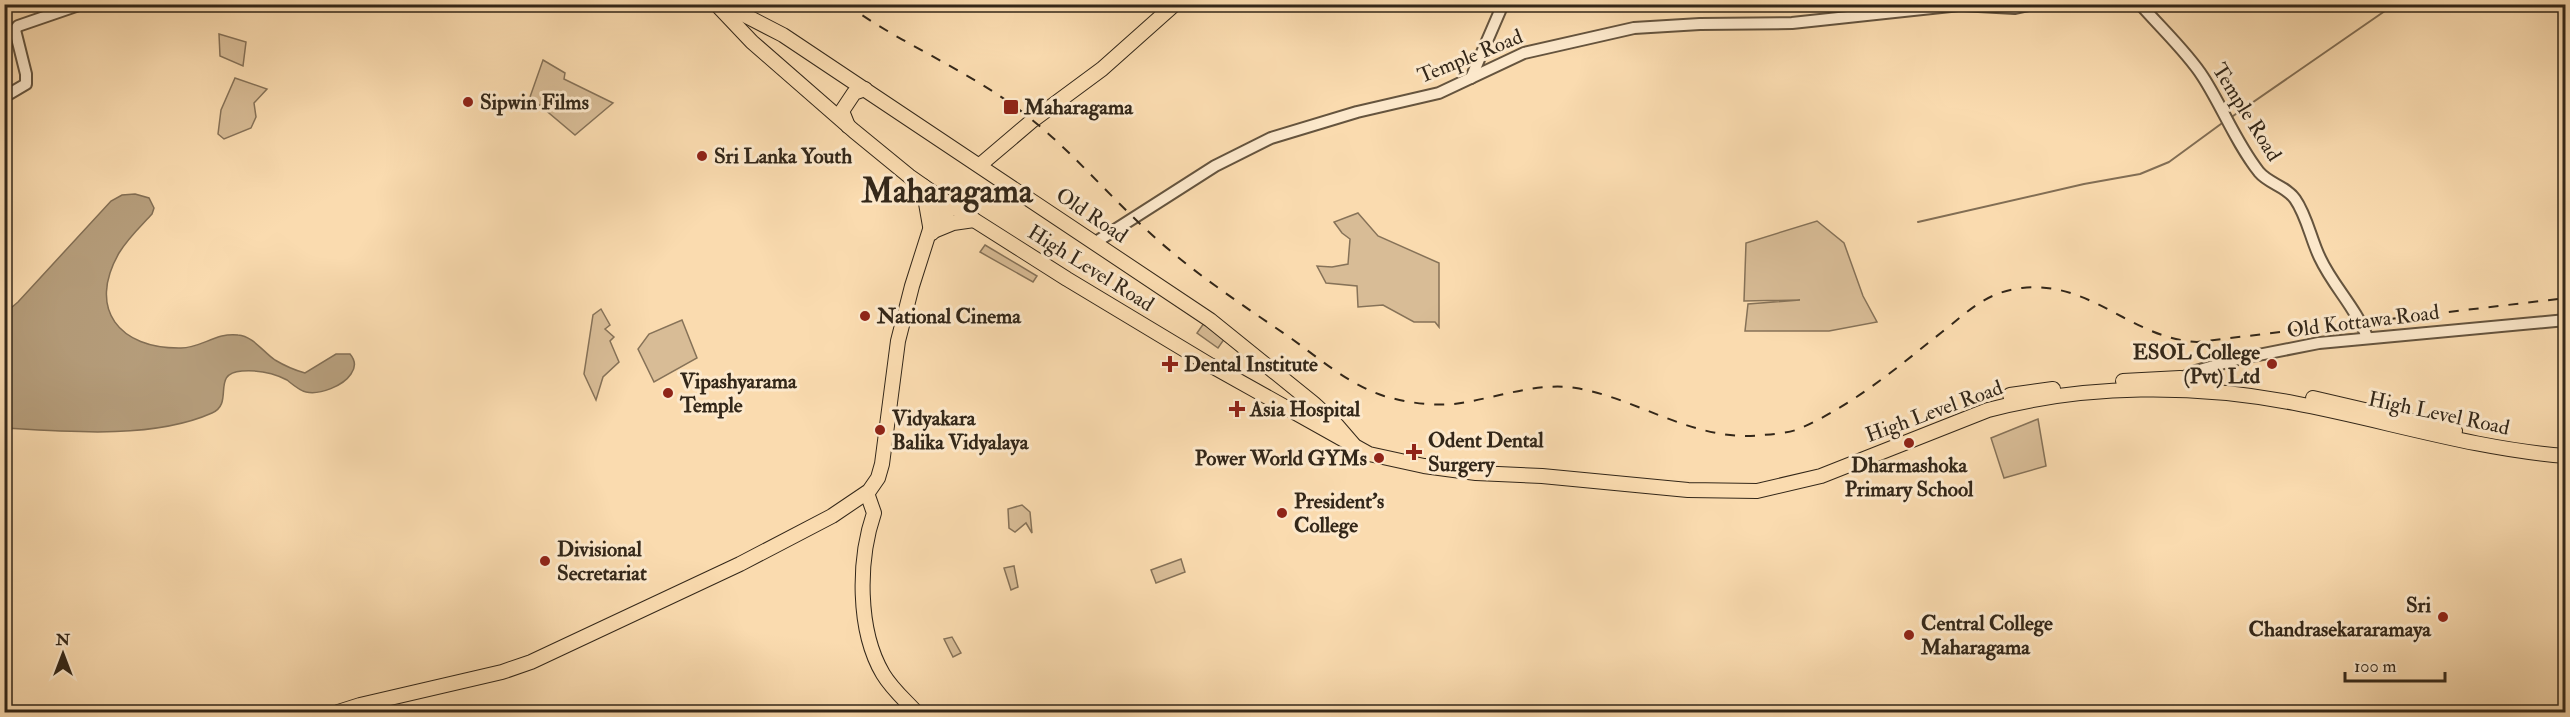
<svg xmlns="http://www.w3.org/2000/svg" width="2570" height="717" viewBox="0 0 2570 717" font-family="'IM FELL Double Pica',serif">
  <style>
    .green { fill: #d8bc96; stroke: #867258; stroke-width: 1.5 }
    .water { fill: #b69e7c; stroke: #826e54; stroke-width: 1.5 }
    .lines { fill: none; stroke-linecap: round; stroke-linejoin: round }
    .stream { stroke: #826e54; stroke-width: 2 }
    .tertiary-casing { stroke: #65543e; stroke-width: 14 }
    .primary-casing { stroke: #332719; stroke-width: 16 }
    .trunk-casing { stroke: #332719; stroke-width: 16 }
    .tertiary { stroke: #fce8cb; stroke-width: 10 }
    .primary { stroke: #fadbaf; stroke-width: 14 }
    .trunk { stroke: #fadbaf; stroke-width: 14 }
    .rail { stroke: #332719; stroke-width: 2; stroke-dasharray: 10 10; stroke-linecap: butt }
    .poi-dot { fill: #8f2418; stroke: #fce8cb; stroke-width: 2 }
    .labels { text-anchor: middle; stroke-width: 6; stroke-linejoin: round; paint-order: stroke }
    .street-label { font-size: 21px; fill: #332719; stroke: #fce8cb }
    .poi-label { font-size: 21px; font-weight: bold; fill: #332719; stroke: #fce8cb; text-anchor: start }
    .town-label { font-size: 33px; font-weight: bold; fill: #332719; stroke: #fce8cb }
  </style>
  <rect width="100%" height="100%" fill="#fadbaf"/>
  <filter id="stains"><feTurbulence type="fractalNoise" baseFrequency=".00333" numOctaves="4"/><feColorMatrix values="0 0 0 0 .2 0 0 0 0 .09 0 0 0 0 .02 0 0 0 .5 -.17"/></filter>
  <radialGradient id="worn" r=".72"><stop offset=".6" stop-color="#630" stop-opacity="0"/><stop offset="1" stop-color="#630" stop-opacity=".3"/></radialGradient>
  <g class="green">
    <polygon points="219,34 246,42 243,66 220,56"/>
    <polygon points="543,60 565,73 564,79 613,103 575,135 530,97"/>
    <polygon points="235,78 267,89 254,103 256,117 251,128 224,139 218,134 221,110"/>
    <polygon points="1358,213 1378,236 1439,263 1439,327 1435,322 1414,322 1383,305 1358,307 1357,286 1326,283 1317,266 1332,267 1348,264 1350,239 1342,233 1334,222"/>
    <polygon points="1817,221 1844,243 1863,296 1877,322 1829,331 1745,331 1748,304 1800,300 1744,301 1746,243"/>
    <polygon points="985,245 1037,276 1033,282 980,252"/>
    <polygon points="601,309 610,325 605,329 614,337 610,341 619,362 603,377 596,400 584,374 593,315"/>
    <polygon points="682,320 697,358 654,382 638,349 649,334"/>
    <polygon points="1204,323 1225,338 1218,348 1197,333"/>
    <polygon points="2038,419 2046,466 2004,478 1991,438"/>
    <polygon points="1022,505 1030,512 1032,533 1026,523 1015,532 1009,528 1008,509"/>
    <polygon points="1181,559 1185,572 1156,583 1151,570"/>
    <polygon points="1014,566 1018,587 1011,590 1004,568"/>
    <polygon points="952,637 961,653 953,657 944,639"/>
  </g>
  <path class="water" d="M135 194 149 198 154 208 152 214C141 226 128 238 119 253 87 309 119 349 181 348 201 348 217 332 238 335 253 336 263 352 275 360 285 366 294 370 305 373L336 354H350C356 361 356 367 351 374 343 386 320 395 306 392 300 391 292 384 287 380 274 373 257 370 242 371 210 373 235 403 212 413 154 439 68 432 5 428V313L18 302 111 201 122 195Z"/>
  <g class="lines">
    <g class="stream">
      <polyline points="2233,116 2395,4"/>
      <polyline points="1918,222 2084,184 2140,174 2169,162 2225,121"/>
    </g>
    <defs>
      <g id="tertiary">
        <path d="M2140 4C2159 26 2188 53 2203 77 2223 108 2236 143 2259 172 2269 184 2286 186 2295 199 2307 216 2311 240 2320 258 2333 286 2356 308 2367 337"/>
        <polyline points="1471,78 1503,4"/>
        <polyline points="4,97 26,84 26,74 15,30 18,26 82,4"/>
        <polyline points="1096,242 1215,166 1271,138 1357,112 1439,93 1524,53 1634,28 1700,24 1792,23 1960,5 2015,8 2033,4"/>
        <polyline points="2179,380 2196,371 2238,359 2319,343 2566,320"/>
      </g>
      <g id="primary">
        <polyline points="723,4 783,35 1210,320 1313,403 1334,422 1353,444"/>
        <polyline points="848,126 842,111 854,93 865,89"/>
        <polyline points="980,165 1033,120 1102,69 1175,4"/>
        <polyline points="932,233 952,206"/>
        <path d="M867 493 874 513C858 560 857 630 883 674 892 689 905 700 916 712"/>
        <polyline points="338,712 360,705 502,672 531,662 740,564 832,516 869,491 878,478 882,464 898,341 912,286 940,198"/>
      </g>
      <g id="trunk">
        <path d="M716 4 752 42 854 131 909 176 952 206 1067 279 1210 365 1369 454 1424 466 1476 473 1542 476 1688 490 1757 491 1821 476 1988 410C2086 384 2195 384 2294 403 2385 420 2473 449 2566 456"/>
        <polyline points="923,186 930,226"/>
        <polyline points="936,230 953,223 974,220"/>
        <polyline points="2123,381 2180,378 2208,382"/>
        <polyline points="2010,395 2053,389"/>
        <polyline points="2313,398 2455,431"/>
      </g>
    </defs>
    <use href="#tertiary" class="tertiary-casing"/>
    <use href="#primary" class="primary-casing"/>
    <use href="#trunk" class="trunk-casing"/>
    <use href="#tertiary" class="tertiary"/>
    <use href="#primary" class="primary"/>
    <use href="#trunk" class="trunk"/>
    <path class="rail" d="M846 4C905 47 974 72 1031 119 1077 156 1115 203 1160 242 1201 278 1247 308 1292 339 1321 360 1350 385 1384 396 1408 403 1436 407 1461 403 1499 397 1538 382 1576 388 1640 399 1695 443 1763 435 1775 434 1790 433 1801 428 1853 405 1898 367 1942 332 1969 311 1986 292 2022 288 2091 280 2132 339 2197 342L2566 298"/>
  </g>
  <g class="poi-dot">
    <circle cx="468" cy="102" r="6"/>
    <rect x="1003" y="99" width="16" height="16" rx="3"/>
    <circle cx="702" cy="156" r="6"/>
    <circle cx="865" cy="316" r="6"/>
    <path d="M1167 355h6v6h6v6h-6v6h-6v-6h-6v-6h6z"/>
    <circle cx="2272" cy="364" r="6"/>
    <circle cx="668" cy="393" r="6"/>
    <path d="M1234 400h6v6h6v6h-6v6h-6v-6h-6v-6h6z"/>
    <circle cx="880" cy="430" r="6"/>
    <circle cx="1909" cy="443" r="6"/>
    <path d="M1411 443h6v6h6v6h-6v6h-6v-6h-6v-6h6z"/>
    <circle cx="1379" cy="458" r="6"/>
    <circle cx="1282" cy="513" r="6"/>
    <circle cx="545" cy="561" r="6"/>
    <circle cx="2443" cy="617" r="6"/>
    <circle cx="1909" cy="635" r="6"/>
  </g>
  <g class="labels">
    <g class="street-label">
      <text transform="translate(1470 56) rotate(-22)" y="7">Temple Road</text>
      <text transform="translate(2247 112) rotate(58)" y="7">Temple Road</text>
      <text transform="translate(1092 215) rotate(34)" y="7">Old Road</text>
      <text transform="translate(1091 268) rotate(32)" y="7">High Level Road</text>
      <text transform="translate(2363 321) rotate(-7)" y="7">Old Kottawa Road</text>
      <text transform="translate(1934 411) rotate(-20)" y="7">High Level Road</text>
      <text transform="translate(2439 413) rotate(12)" y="7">High Level Road</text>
    </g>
    <g class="poi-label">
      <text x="480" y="109">Sipwin Films</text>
      <text x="1024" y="114">Maharagama</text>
      <text x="714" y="163">Sri Lanka Youth</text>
      <text x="877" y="323">National Cinema</text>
      <text x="2260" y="359" text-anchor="end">ESOL College<tspan x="2260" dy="24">(Pvt) Ltd</tspan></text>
      <text x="1184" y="371">Dental Institute</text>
      <text x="680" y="388">Vipashyarama<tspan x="680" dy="24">Temple</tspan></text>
      <text x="1250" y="416">Asia Hospital</text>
      <text x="892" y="425">Vidyakara<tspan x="892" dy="24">Balika Vidyalaya</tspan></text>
      <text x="1428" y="447">Odent Dental<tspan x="1428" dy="24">Surgery</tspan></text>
      <text x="1367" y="465" text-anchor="end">Power World GYMs</text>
      <text x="1909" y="472" text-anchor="middle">Dharmashoka<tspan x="1909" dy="24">Primary School</tspan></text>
      <text x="1294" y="508">President's<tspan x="1294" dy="24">College</tspan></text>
      <text x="557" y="556">Divisional<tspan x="557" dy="24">Secretariat</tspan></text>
      <text x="2431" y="612" text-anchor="end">Sri<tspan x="2431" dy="24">Chandrasekararamaya</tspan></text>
      <text x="1921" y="630">Central College<tspan x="1921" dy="24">Maharagama</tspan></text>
    </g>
    <g class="town-label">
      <text x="947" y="202">Maharagama</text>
    </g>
  </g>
  <rect width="2570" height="717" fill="none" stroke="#fadbaf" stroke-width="24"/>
  <rect x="6" y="6" width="2558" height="705" fill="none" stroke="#332719" stroke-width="3"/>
  <rect x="12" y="12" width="2546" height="693" fill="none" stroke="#332719" stroke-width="1.5"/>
  <g transform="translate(63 654)" stroke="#fce8cb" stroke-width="4.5" paint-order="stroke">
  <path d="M0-4.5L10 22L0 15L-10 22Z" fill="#332719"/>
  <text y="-9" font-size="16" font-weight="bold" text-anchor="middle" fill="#332719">N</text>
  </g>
  <path d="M2345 672v9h100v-9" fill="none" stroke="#332719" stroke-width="3"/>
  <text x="2354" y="672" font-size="18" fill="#332719" stroke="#fce8cb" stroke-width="4.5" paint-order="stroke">100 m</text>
  <rect width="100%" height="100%" filter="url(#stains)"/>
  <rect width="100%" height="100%" fill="url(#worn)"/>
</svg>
